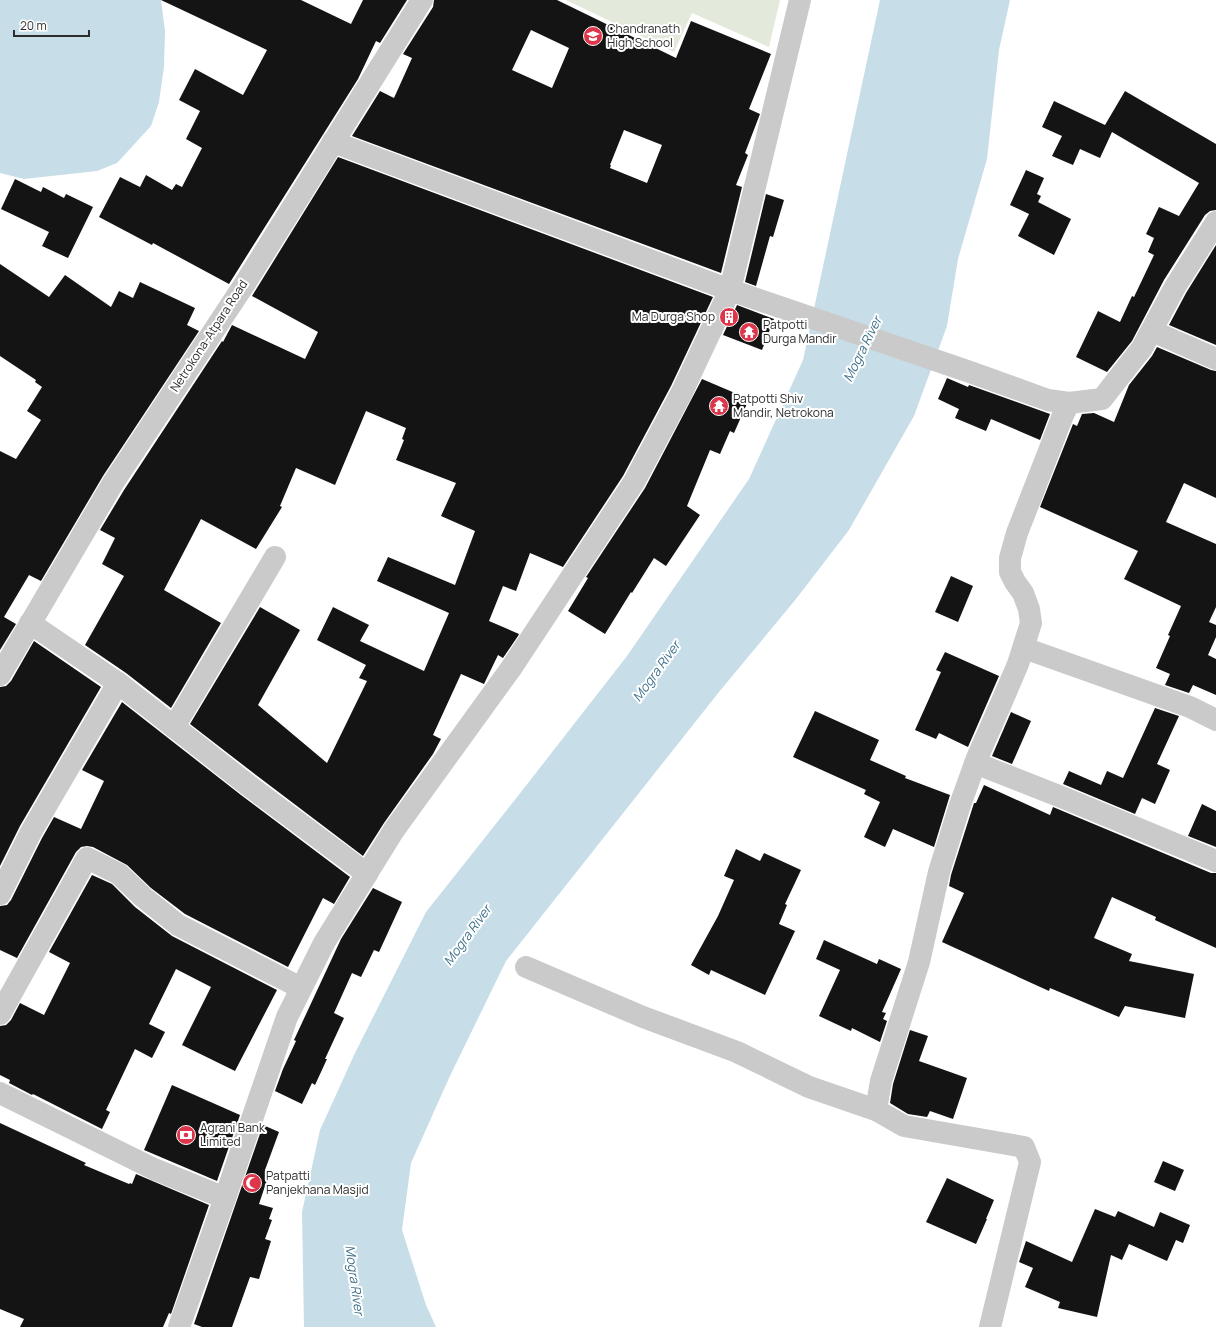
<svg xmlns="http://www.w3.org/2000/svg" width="1216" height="1327" viewBox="0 0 1216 1327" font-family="Manrope,sans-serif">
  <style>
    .green { fill: #e4eadb }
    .water { fill: #c7dee9 }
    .building { fill: #141414; fill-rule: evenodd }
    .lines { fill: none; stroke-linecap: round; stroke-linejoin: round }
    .minor { stroke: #cacaca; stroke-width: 22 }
    .labels { text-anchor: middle; stroke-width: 4; stroke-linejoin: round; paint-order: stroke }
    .poi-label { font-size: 12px; fill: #2d2d2d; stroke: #fff; text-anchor: start }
    .street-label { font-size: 12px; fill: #2d2d2d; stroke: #fff }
    .water-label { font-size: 13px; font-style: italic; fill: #3f718b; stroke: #fff }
  </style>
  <rect width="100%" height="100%" fill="#fff"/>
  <polygon class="green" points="566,0 780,0 769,47 692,13 674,52"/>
  <g class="water">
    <polygon points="0,0 161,0 165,31 164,67 159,102 151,126 117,163 97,171 24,179 0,173"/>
    <polygon points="880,0 1010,0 999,50 987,159 958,259 947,326 914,416 849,530 796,599 719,692 506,961 449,1078 411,1163 402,1230 426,1305 436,1327 304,1327 302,1212 320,1130 355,1053 426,912 514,801 627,656 749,479 803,360"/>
  </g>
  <g class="building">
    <polygon points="161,0 301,0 351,24 363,0 407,0 380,43 376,41 358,79 229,284 153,243 152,245 99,217 120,177 140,187 146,175 172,190 176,184 182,187 202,148 186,139 200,111 179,100 195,69 243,95 267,50"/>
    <path d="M434 0H557L676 58 691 21 771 54 749 109 760 114 745 153 748 155 736 185 742 187 721 273 352 136 380 91 394 98 412 58 403 54 433 7ZM531 30 569 48 552 88 512 70ZM624 130 662 145 647 183 610 168 611 165H610Z"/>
    <polygon points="1125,91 1216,144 1216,210 1210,211 1205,215 1164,280 1132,341 1107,372 1076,357 1098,311 1120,322 1132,296 1134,297 1154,255 1148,252 1154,238 1146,234 1159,207 1179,216 1199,183 1112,132 1100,158 1080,149 1073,165 1052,156 1062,136 1042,127 1054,101 1105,125"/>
    <polygon points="338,157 713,297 671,386 623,476 563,567 530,553 516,591 503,586 489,621 519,634 518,636 503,658 498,655 484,684 461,674 433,735 441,739 433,754 384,823 363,856 256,775 190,724 260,607 300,630 258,705 327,763 367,681 359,678 366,665 317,640 333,607 369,625 360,641 424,671 449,613 377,581 388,557 455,585 475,531 441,516 456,483 396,460 404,440 402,439 406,428 366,411 335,485 296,468 280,506 282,507 256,549 201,519 164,590 221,623 171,708 126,673 85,645 124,576 102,564 115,538 100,530 124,490 222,341 223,342 232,325 305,359 318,332 252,296"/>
    <polygon points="1026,170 1044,178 1037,194 1041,196 1038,202 1071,219 1054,255 1018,236 1029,214 1010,205"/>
    <polygon points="15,179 41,192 43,187 64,198 66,194 93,207 68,258 42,246 49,232 1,209"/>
    <polygon points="766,194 784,200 773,237 770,236 756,286 745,282"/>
    <polygon points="1216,245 1216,345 1169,325 1186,293"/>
    <polygon points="0,264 49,297 65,275 111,307 119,291 133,298 140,282 195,308 187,325 199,331 103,476 41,581 29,575 4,617 16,624 0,650 0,451 16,459 41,420 27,411 42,387 35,382 36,380 0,356"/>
    <polygon points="737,305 774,319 762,350 723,335"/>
    <polygon points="1157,347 1211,370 1216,371 1216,498 1184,483 1166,522 1216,544 1216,607 1209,622 1216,625 1216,637 1208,655 1216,659 1216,695 1193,685 1189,693 1165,685 1170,674 1156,668 1170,636 1168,635 1181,606 1124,579 1138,551 1040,507 1073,424 1077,426 1082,414 1094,413 1114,422 1129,385 1152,356"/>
    <polygon points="947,378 968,387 969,385 1050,414 1040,440 991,419 986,431 955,418 959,409 938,399"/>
    <polygon points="702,379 749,399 734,433 730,431 720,454 710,450 687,506 700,515 666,566 654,558 632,593 631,592 605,634 568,611 588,578 586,577 645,488"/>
    <polygon points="951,576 973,586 958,622 935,612"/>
    <polygon points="34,641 101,687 20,826 0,866 0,687 6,686 11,681"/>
    <polygon points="945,652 999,676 968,747 939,733 936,739 915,730 941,672 936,670"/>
    <polygon points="122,702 241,795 350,877 334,904 323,898 288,967 185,914 151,888 127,865 93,847 87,846 81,847 76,852 17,958 0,950 0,906 7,905 11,900 42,838 54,817 81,829 104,781 82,770"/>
    <polygon points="1155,708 1179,716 1157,764 1170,770 1155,804 1142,798 1135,814 1063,784 1069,771 1101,785 1107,771 1123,778"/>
    <polygon points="815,711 879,740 870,760 906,776 905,778 950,795 934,847 893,829 885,847 864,837 880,802 864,794 866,790 793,757"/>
    <polygon points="1011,712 1031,721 1012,764 992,756"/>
    <polygon points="984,785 1050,815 1053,807 1211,873 1216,873 1216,948 1155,920 1156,917 1112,897 1094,938 1132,954 1129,961 1194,974 1185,1018 1125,1006 1119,1017 1050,988 1049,991 942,942 964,893 949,886 951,875 974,803 976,803"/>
    <polygon points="1202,804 1216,811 1216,847 1188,836"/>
    <polygon points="736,849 760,861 764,853 801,870 785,904 787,905 779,924 795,931 765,995 711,970 709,975 691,965 718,916 734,880 724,876"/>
    <polygon points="92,875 112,884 135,907 172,936 277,990 235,1071 182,1045 211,987 176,969 149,1024 165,1032 152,1058 135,1049 106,1110 110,1112 102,1129 33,1094 32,1095 9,1083 10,1080 0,1075 0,1026 6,1025 11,1020 20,1003 44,1015 70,963 49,952"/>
    <polygon points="373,888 402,902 379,952 374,950 361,977 352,973 334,1013 344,1018 325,1059 327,1059 315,1085 312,1083 302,1104 275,1091 283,1069 296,1041 294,1040 341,939"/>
    <polygon points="824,940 877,964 879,959 901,969 882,1012 886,1013 883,1019 887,1021 880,1042 852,1028 851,1031 819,1016 840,970 816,959"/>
    <polygon points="910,1030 928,1036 919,1061 967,1078 953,1119 930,1111 927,1117 908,1114 890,1103 893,1084"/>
    <polygon points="172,1085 240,1115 217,1181 144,1150"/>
    <polygon points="0,1123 86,1163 84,1165 129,1184 130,1183 132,1184 136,1174 209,1205 171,1314 169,1313 163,1327 20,1327 24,1319 0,1309"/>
    <polygon points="263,1125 279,1132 265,1170 270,1171 259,1204 273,1208 269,1219 272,1220 265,1239 271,1241 259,1279 250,1277 232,1327 202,1327 194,1324"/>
    <polygon points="1163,1161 1184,1170 1175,1191 1154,1182"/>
    <polygon points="947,1178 994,1200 986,1219 987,1219 976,1244 926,1222"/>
    <polygon points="1095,1209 1115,1217 1118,1211 1154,1227 1160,1212 1190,1225 1183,1243 1176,1240 1167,1261 1129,1244 1122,1260 1111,1255 1097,1317 1058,1308 1060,1302 1025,1287 1033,1268 1019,1262 1026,1241 1072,1262"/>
  </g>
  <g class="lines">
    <g class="minor">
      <polyline points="333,142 730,290 970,372 1048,400 1069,403 1102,399 1142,348 1175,287 1216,222"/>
      <polyline points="1152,331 1216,359"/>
      <polyline points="30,623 118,683 248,785 367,874"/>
      <polyline points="1024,648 1190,707 1216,720"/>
      <polyline points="0,675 113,483 244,285 422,0"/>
      <polyline points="174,727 275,557"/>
      <polyline points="975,763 1064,798 1216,861"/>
      <polyline points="0,894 31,832 118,683"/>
      <polyline points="526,967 643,1017 737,1052 809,1087 876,1110 904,1126 1024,1147 1030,1162 990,1327"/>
      <polyline points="0,1014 87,858 119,874 143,897 178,925 301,988"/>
      <polyline points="0,1093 154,1169 225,1198"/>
      <polyline points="876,1110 881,1081 919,962 939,872 960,805 977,758 1003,699 1018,664 1031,623 1029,609 1023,593 1015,582 1010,572 1010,558 1017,533 1063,415 1069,403"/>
      <polyline points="179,1327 225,1198 287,1017 324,943 394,830 512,667 634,482 682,392 730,290 800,0"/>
    </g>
  </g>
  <defs>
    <symbol id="school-disc" viewBox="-11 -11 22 22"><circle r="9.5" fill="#dd364b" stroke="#fff"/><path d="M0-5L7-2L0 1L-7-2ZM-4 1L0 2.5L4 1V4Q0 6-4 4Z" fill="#fff"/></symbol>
    <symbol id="building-disc" viewBox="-11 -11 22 22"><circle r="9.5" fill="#dd364b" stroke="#fff"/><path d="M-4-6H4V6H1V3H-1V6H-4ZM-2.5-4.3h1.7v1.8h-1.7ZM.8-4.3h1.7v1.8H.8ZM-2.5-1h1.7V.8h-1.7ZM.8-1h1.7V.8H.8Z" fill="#fff"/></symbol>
    <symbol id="temple-disc" viewBox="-11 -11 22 22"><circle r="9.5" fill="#dd364b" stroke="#fff"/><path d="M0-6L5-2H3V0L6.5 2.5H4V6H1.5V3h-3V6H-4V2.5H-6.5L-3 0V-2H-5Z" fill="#fff"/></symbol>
    <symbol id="bank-disc" viewBox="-11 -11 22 22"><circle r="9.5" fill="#dd364b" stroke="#fff"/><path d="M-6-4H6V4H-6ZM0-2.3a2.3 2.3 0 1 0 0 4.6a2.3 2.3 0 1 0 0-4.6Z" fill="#fff"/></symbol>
    <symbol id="mosque-disc" viewBox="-11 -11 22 22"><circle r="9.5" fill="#dd364b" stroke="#fff"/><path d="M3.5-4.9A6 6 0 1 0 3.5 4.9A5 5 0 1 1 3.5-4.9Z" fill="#fff"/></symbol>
  </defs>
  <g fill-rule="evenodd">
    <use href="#school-disc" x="582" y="25" width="22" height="22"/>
    <use href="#building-disc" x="718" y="306" width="22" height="22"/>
    <use href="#temple-disc" x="738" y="321" width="22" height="22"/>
    <use href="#temple-disc" x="708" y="395" width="22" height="22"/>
    <use href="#bank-disc" x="175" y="1124" width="22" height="22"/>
    <use href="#mosque-disc" x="241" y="1172" width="22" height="22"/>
  </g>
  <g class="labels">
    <g class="poi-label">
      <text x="607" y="33">Chandranath<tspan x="607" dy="14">High School</tspan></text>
      <text x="715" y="321" text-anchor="end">Ma Durga Shop</text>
      <text x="763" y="329">Patpotti<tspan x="763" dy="14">Durga Mandir</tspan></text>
      <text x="733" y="403">Patpotti Shiv<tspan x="733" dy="14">Mandir, Netrokona</tspan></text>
      <text x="200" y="1132">Agrani Bank<tspan x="200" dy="14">Limited</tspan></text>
      <text x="266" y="1180">Patpatti<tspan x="266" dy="14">Panjekhana Masjid</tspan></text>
    </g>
    <g class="street-label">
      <text transform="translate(209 336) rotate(-57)" y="4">Netrokona-Atpara Road</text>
    </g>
    <g class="water-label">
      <text transform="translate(862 349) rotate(-64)" y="5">Mogra River</text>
      <text transform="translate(656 671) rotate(-54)" y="5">Mogra River</text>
      <text transform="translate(467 935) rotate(-54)" y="5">Mogra River</text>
      <text transform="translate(355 1280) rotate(82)" y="5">Mogra River</text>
    </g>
  </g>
  <path d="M14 30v6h75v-6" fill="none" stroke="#2d2d2d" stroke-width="2"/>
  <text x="20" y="30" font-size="12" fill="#2d2d2d" stroke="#ffffff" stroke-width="3" paint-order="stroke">20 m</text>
</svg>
